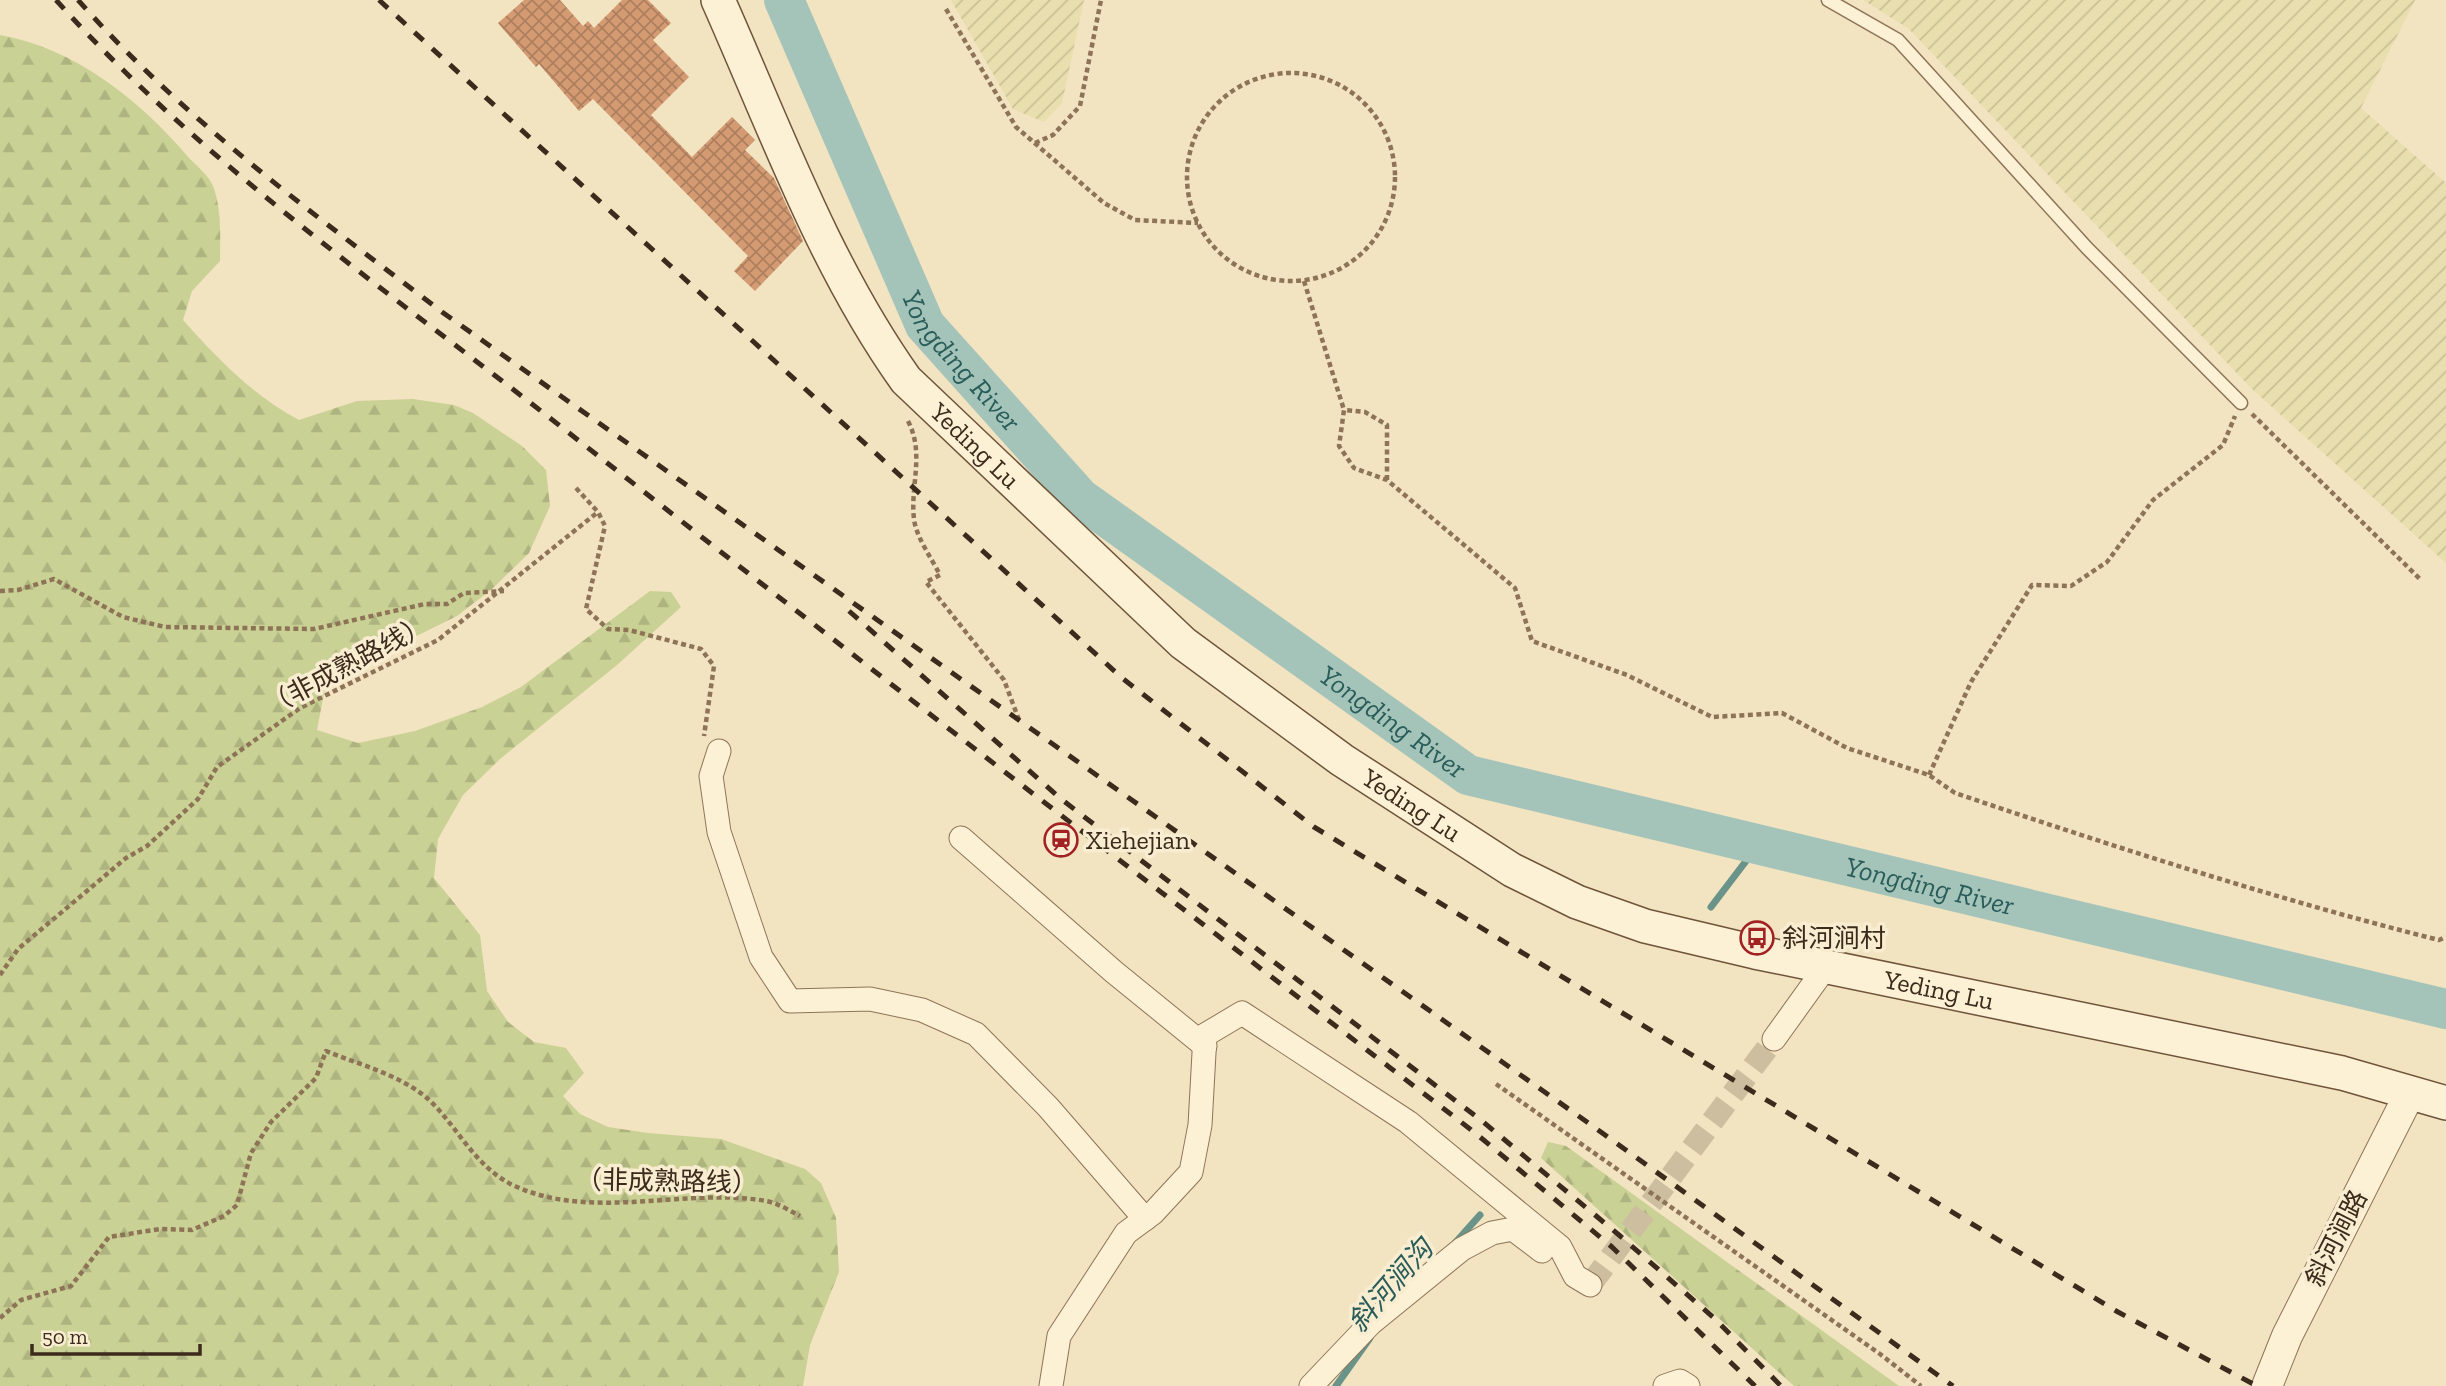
<svg xmlns="http://www.w3.org/2000/svg" width="2446" height="1386" viewBox="0 0 2446 1386" font-family="'Zilla Slab','Noto Sans SC',serif">
  <style>
    .farmland { fill: url(#farmland-furrows) }
    .forest { fill: url(#forest-firs) }
    .lines { fill: none; stroke-linecap: round; stroke-linejoin: round }
    .stream { stroke: #6a9389; stroke-width: 7 }
    .river { stroke: #a4c4ba; stroke-width: 40 }
    .building { fill: url(#building-cross-hatch) }
    .minor-tunnel { stroke: #cebea0; stroke-width: 23; stroke-dasharray: 23 11; stroke-linecap: butt }
    .service-casing { stroke: #8e7457; stroke-width: 15 }
    .minor-casing { stroke: #8e7457; stroke-width: 25 }
    .tertiary-casing { stroke: #8e7457; stroke-width: 32 }
    .secondary-casing { stroke: #6f543a; stroke-width: 36 }
    .path { stroke: #8e7457; stroke-width: 4.5; stroke-dasharray: 5 3.5; stroke-linecap: butt }
    .service { stroke: #fcf0d5; stroke-width: 12 }
    .minor { stroke: #fcf0d5; stroke-width: 23 }
    .tertiary { stroke: #fcf0d5; stroke-width: 30 }
    .secondary { stroke: #fcf0d5; stroke-width: 33 }
    .rail { stroke: #3c2b1c; stroke-width: 5; stroke-dasharray: 12 12; stroke-linecap: butt }
    .labels { text-anchor: middle; stroke-width: 7; stroke-linejoin: round; paint-order: stroke }
    .street-label { font-size: 26px; fill: #3c2b1c; stroke: #f9edd1 }
    .poi-label { font-size: 26px; fill: #3c2b1c; stroke: #f9edd1; text-anchor: start }
    .water-label { font-size: 28px; font-style: italic; fill: #2a5d59; stroke: #f9edd1 }
  </style>
  <defs>
    <pattern id="farmland-furrows" width="10" height="10" patternUnits="userSpaceOnUse" patternTransform="scale(1.75)"><rect width="10" height="10" fill="#e9dfae"/><path d="M-1 1l2-2M0 10L10 0M9 11l2-2" fill="none" stroke="#c9c095"/></pattern>
    <pattern id="forest-firs" width="22" height="20" patternUnits="userSpaceOnUse" patternTransform="scale(1.75)"><rect width="22" height="20" fill="#cad194"/><path d="M5 1l3.5 6h-7zM16 11l3.5 6h-7z" fill="#aeb47f"/></pattern>
    <pattern id="building-cross-hatch" width="8" height="8" patternUnits="userSpaceOnUse" patternTransform="scale(1.75)"><rect width="8" height="8" fill="#d49b73"/><path d="M0 0l8 8M0 8l8-8" fill="none" stroke="#ad7f5e"/></pattern>
  </defs>
  <rect width="100%" height="100%" fill="#f2e3c1"/>
  <g class="farmland">
    <polygon points="951,0 1084,0 1062,103 1044,122 1013,109"/>
    <polygon points="1863,0 2415,0 2361,108 2446,183 2446,563 2252,389 1909,29"/>
  </g>
  <g class="forest">
    <path d="M0 35C75 48 141 101 189 158 197 166 209 176 213 186 222 210 220 236 220 261L192 291 183 320C218 359 252 395 299 420L357 401 413 399 454 405 473 413 522 446 546 470 550 506 529 553 492 589 457 616 390 649 325 688 317 730 358 743 415 731 482 707 521 687 650 591 671 592 681 607 617 665 500 759 463 795 438 839 434 878 480 935 487 991 508 1022 534 1042 566 1048 584 1073 563 1096 580 1114 608 1127 648 1133 721 1139 805 1169 821 1183 836 1218 839 1272 810 1345 803 1386H0Z"/>
    <polygon points="1548,1142 1566,1146 1899,1386 1794,1386 1541,1158"/>
  </g>
  <g class="lines">
    <g class="stream">
      <polyline points="1711,907 1759,844"/>
      <polyline points="1455,1243 1480,1215"/>
      <polyline points="1336,1386 1370,1338"/>
    </g>
    <path class="river" id="s1" d="M784 0 925 325 1080 498 1468 775 2446 1009"/>
  </g>
  <polygon class="building" points="524,0 560,0 583,26 588,21 594,28 622,0 648,0 671,23 653,40 689,77 651,115 692,157 732,117 755,140 745,150 774,178 803,241 755,291 734,271 748,256 593,99 579,111 539,64 536,67 498,23"/>
  <g class="lines">
    <polyline class="minor-tunnel" points="1590,1285 1774,1039"/>
    <defs>
      <polyline id="service" points="1828,0 1898,40 2087,248 2241,403"/>
      <g id="minor">
        <polyline points="719,751 711,776 719,832 761,957 790,1001 870,999 922,1010 976,1034 1048,1107 1145,1219"/>
        <polyline points="961,838 1114,972 1205,1046"/>
        <polyline points="1774,1039 1825,968"/>
        <polyline points="1051,1386 1059,1336 1126,1233 1153,1213 1191,1172 1200,1125 1205,1035 1242,1013 1408,1122 1560,1247 1575,1276 1590,1285"/>
        <polyline points="1311,1386 1371,1323 1462,1249 1492,1233 1513,1229 1542,1251"/>
        <polyline points="1665,1386 1680,1381 1688,1386"/>
      </g>
      <polyline id="tertiary" points="2267,1386 2287,1336 2410,1093"/>
      <g id="secondary">
        <path id="s2" d="M718 0C775 128 824 265 906 380L1183 643 1342 760 1512 870 1577 902 1645 926 1755 952 2342 1073 2446 1103"/>
      </g>
    </defs>
    <use href="#service" class="service-casing"/>
    <use href="#minor" class="minor-casing"/>
    <use href="#tertiary" class="tertiary-casing"/>
    <use href="#secondary" class="secondary-casing"/>
    <g class="path">
      <polyline points="946,9 1016,127 1104,203 1135,220 1198,223"/>
      <circle cx="1291" cy="177" r="104"/>
      <polyline points="1035,143 1053,135 1080,106 1101,0"/>
      <polyline points="1304,281 1344,410"/>
      <polyline points="2252,414 2420,579"/>
      <path d="M908 421C925 454 910 485 914 519 916 537 932 559 940 575L926 582 1004 680 1019 720"/>
      <path d="M1387 480V425L1365 412 1344 410 1339 446 1354 468 1387 480 1515 588 1532 641 1627 675 1712 717 1782 713 1847 748 1929 775 1955 793C2115 847 2275 899 2439 940L2446 937"/>
      <polyline points="576,488 598,512 605,526 586,609 608,629 629,630 701,649 714,666 704,736"/>
      <polyline points="0,591 18,590 54,579 123,617 165,627 314,629 425,604 447,604 464,593 504,591"/>
      <polyline points="1929,775 1971,682 2032,585 2071,586 2107,562 2153,500 2223,445 2235,416"/>
      <polyline points="0,975 18,949 126,858 147,846 198,799 217,767 300,708 438,640 598,512"/>
      <polyline points="1496,1084 1880,1354 1921,1386"/>
      <path d="M0 1318 21 1300 71 1286 109 1237 160 1229 192 1230 224 1216 237 1205 251 1153 271 1122 316 1078 326 1051C360 1065 398 1074 427 1098 458 1126 475 1169 517 1187 595 1221 685 1187 766 1201 778 1203 790 1211 800 1216"/>
    </g>
    <use href="#service" class="service"/>
    <use href="#minor" class="minor"/>
    <use href="#tertiary" class="tertiary"/>
    <use href="#secondary" class="secondary"/>
    <g class="rail">
      <path d="M56 0C204 165 391 293 564 429 865 666 1170 899 1474 1132L1612 1247 1755 1386"/>
      <path d="M78 0C184 120 315 215 442 312L1587 1122 1953 1386"/>
      <polyline points="379,0 1122,678 1314,827 2118,1312 2257,1386"/>
      <polyline points="849,611 1061,799 1482,1121 1619,1235 1714,1318 1781,1386"/>
    </g>
  </g>
  <defs>
    <symbol id="station-ring" viewBox="-11 -11 22 22"><circle r="9.5" fill="#f9edd1" stroke="#a22122" stroke-width="1.5"/><path d="M-3-6H3Q5-6 5-4V2Q5 4 3 4L4.5 6H3L1.5 4h-3L-3 6H-4.5L-3 4Q-5 4-5 2V-4Q-5-6-3-6ZM-3.5-4v3h7v-3ZM-3.5 1v1.5H-2V1ZM2 1v1.5H3.5V1Z" fill="#a22122"/></symbol>
    <symbol id="bus-ring" viewBox="-11 -11 22 22"><circle r="9.5" fill="#f9edd1" stroke="#a22122" stroke-width="1.5"/><path d="M-5-6H5V4H4V6H2V4H-2V6H-4V4H-5ZM-3.5-4V0h7V-4ZM-3.5 1.2v1.5H-2V1.2ZM2 1.2v1.5H3.5V1.2Z" fill="#a22122"/></symbol>
  </defs>
  <g fill-rule="evenodd">
    <use href="#station-ring" x="1042" y="821" width="38" height="38"/>
    <use href="#bus-ring" x="1738" y="919" width="38" height="38"/>
  </g>
  <g class="labels">
    <g class="street-label">
      <text dy="9" stroke="none"><textPath href="#s2" startOffset="520">Yeding Lu</textPath></text>
      <text transform="translate(347 665) rotate(-28)" y="9">（非成熟路线）</text>
      <text dy="9" stroke="none"><textPath href="#s2" startOffset="1087">Yeding Lu</textPath></text>
      <text dy="9" stroke="none"><textPath href="#s2" startOffset="1652">Yeding Lu</textPath></text>
      <text transform="translate(667 1181) rotate(1)" y="9">（非成熟路线）</text>
      <text transform="translate(2336 1238) rotate(-63)" y="9">斜河涧路</text>
    </g>
    <g class="poi-label">
      <text x="1086" y="849">Xiehejian</text>
      <text x="1782" y="947">斜河涧村</text>
    </g>
    <g class="water-label">
      <text dy="10" stroke="none"><textPath href="#s1" startOffset="404">Yongding River</textPath></text>
      <text dy="10" stroke="none"><textPath href="#s1" startOffset="971">Yongding River</textPath></text>
      <text dy="10" stroke="none"><textPath href="#s1" startOffset="1538">Yongding River</textPath></text>
      <text transform="translate(1390 1285) rotate(-49)" y="10">斜河涧沟</text>
    </g>
  </g>
  <path d="M32 1344v10h168v-10" fill="none" stroke="#3c2b1c" stroke-width="3.5"/>
  <text x="42" y="1344" font-size="21" fill="#3c2b1c" stroke="#f9edd1" stroke-width="5" paint-order="stroke">50 m</text>
</svg>
